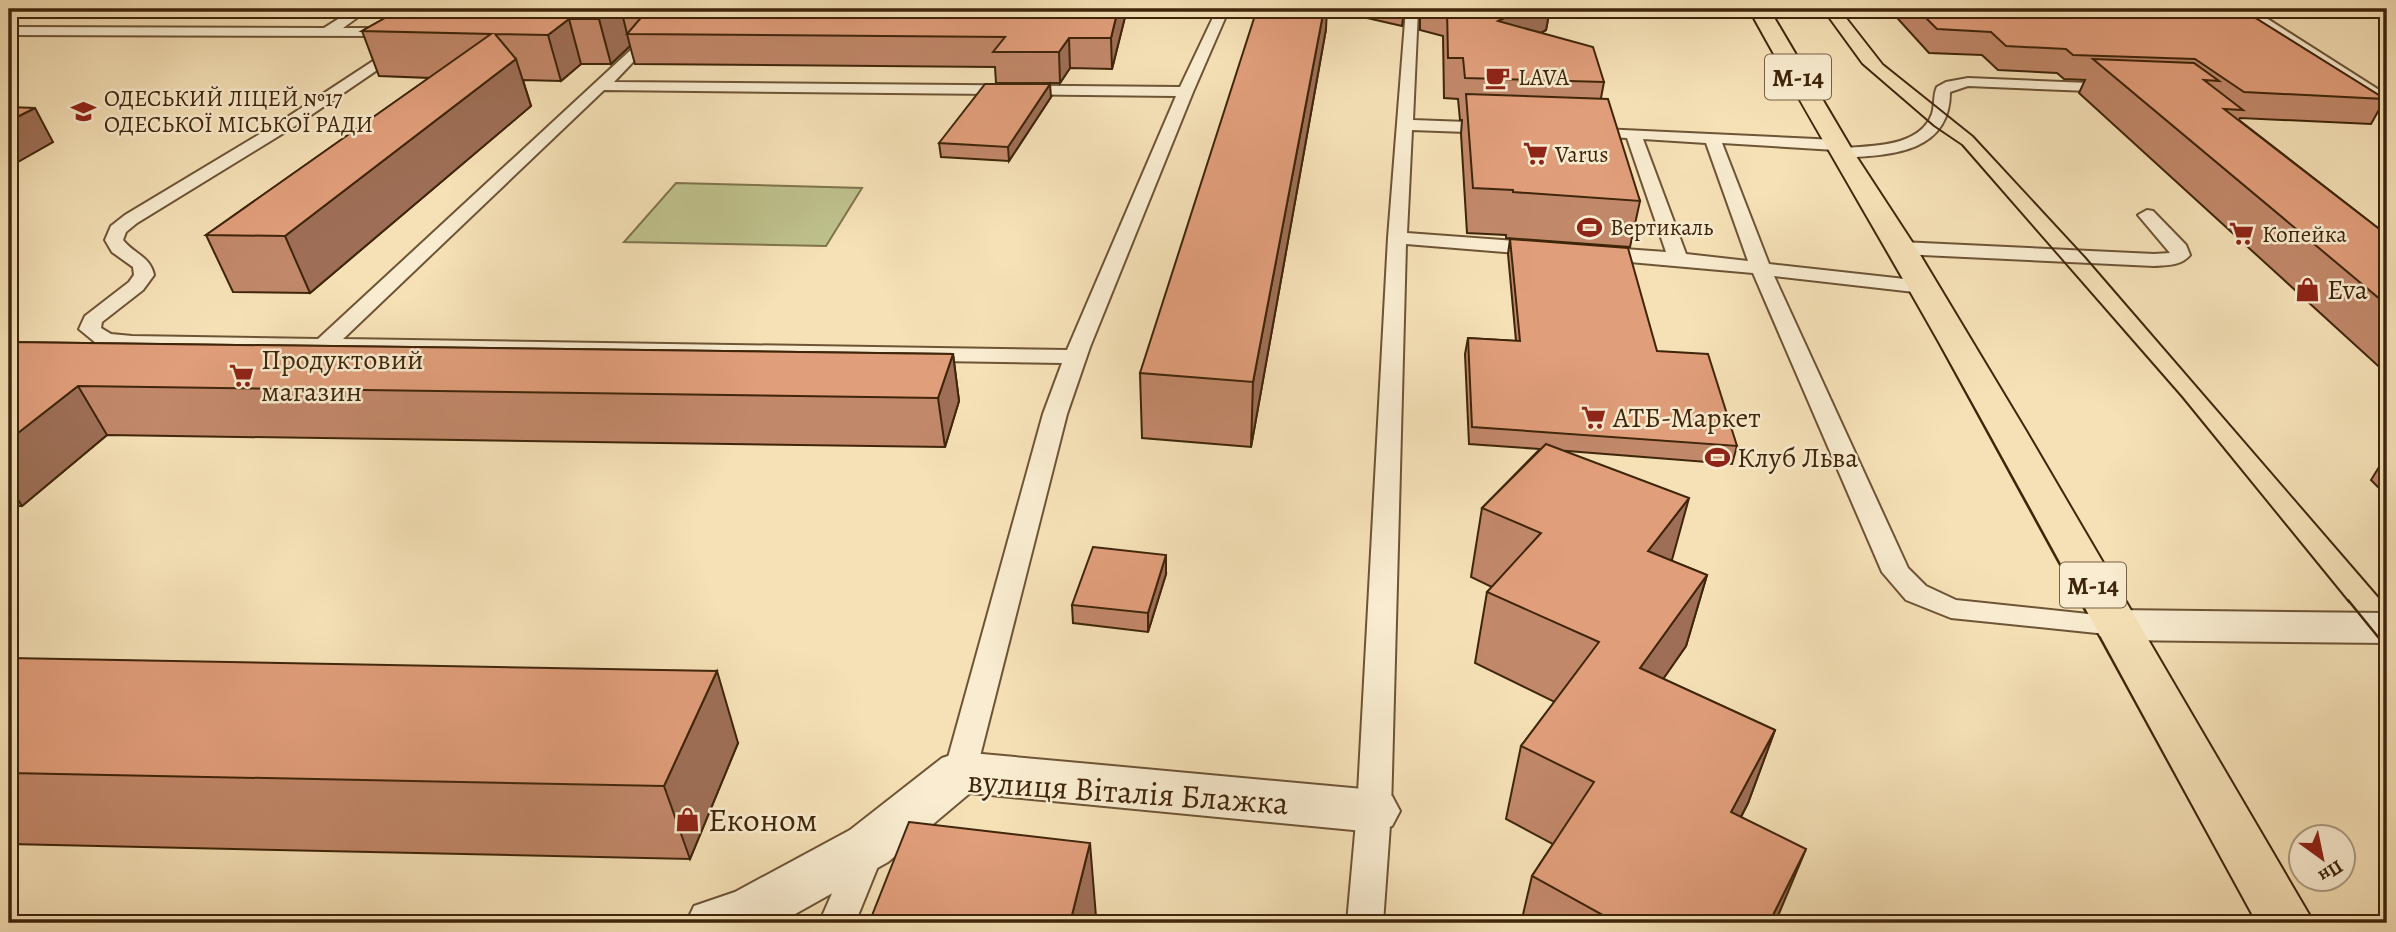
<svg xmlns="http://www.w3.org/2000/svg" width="2396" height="932" viewBox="0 0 2396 932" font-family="Alegreya,serif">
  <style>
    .green { fill: #bfc28d; stroke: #7f744c; stroke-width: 2 }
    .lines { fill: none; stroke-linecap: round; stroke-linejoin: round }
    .service-casing { stroke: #6d5435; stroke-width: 4 }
    .minor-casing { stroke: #6d5435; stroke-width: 4 }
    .trunk-casing { stroke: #3f250a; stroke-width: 4 }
    .service { fill: #f9ecd0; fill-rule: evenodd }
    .minor { fill: #f9ecd0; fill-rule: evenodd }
    .trunk { fill: #f6e1b7; fill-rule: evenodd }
    .tram-far1 { stroke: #3f250a; stroke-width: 2 }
    .tram { stroke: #3f250a; stroke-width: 2.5 }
    .wall { fill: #c2886a; stroke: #3f250a; stroke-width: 2 }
    .shaded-wall { fill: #9e6f56; stroke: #3f250a; stroke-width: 2 }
    .building { fill: #e19e7b; stroke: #3f250a; stroke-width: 2 }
    .labels { text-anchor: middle; stroke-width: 5; stroke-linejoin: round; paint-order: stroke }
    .far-poi-label { font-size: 23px; fill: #3f250a; stroke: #f9ecd0; text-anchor: start }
    .shield { fill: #f9ecd0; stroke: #776145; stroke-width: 2 }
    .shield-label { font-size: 26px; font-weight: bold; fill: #3f250a }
    .poi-label { font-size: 28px; fill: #3f250a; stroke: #f9ecd0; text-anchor: start }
    .near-street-label { font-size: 33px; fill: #3f250a; stroke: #f9ecd0 }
    .near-poi-label { font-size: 33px; fill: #3f250a; stroke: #f9ecd0; text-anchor: start }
  </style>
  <rect width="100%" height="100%" fill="#f6e1b7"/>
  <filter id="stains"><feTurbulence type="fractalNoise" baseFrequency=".00286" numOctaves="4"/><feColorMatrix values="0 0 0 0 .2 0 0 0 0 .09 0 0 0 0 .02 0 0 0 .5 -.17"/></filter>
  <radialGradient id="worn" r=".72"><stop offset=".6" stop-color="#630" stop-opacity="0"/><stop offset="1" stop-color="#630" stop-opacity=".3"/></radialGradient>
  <polygon class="green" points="676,183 862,188 826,246 624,242"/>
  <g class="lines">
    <defs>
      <g id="service">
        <polygon points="354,9 369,9 343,28 397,28 404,32 397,36 9,35 9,27 324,28"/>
        <path d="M1217 9H1229L1193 92 1090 347 1067 414 976 772 971 781 960 784 949 781 944 772 1043 414 1062 363 132 348 96 343 79 329 85 316 129 282 134 275 133 267 112 252 105 240 111 226 125 215 283 120 396 46H406L408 49 295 126 137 223 126 232 123 240C134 254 150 256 154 275L143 290 102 322 101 328 111 334 132 336 318 339 635 46 624 39V33H634L650 44 614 82 1180 87ZM604 90 1176 96 1067 350 343 339Z"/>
        <polygon points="1406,9 1418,9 1413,120 1493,123 1501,128 1493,133 1412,130 1407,233 1543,243 1553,249 1543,255 1406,244 1391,811 1383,923 1347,923 1357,811 1388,238"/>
        <polygon points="2237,9 2252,9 2387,95 2387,106"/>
        <path d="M1968 78 2114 84 2121 88 2114 92 1968 86 1950 92C1950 154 1889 155 1841 158L1835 157 1833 153 1835 150 1722 143 1769 264 1923 281 1930 283 1933 287 1930 291 1923 293 1774 276 1908 568 1926 586 1956 600 2126 618 2130 625 2126 632 2116 635 1951 618 1906 600 1882 572 1753 273 1596 259 1586 253 1596 247 1666 252 1627 138 1586 136 1578 131 1580 128 1837 140 1843 142 1845 145 1843 148C1872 146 1920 147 1932 114 1935 105 1933 95 1937 87L1946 82ZM1643 139 1706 143 1748 261 1686 254Z"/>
        <path d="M2147 210 2153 211 2186 245 2190 255C2181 266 2167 265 2154 266L1901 254 1892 248 1901 242 2154 254 2170 253 2138 215Z"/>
        <polygon points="868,835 880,839 885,849 855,923 819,923 856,839"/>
      </g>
      <g id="minor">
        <polygon points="2116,610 2387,613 2387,643 2116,640 2100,636 2094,625 2100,614"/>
        <polygon points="960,752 1374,790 1392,796 1400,811 1392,826 1374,832 970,793 888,862 779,923 686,923 694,906 735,892 850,830 942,758"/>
      </g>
      <path id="trunk" d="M1749 9H1769L1854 153 1916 248 2026 431 2314 923H2257C2151 730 2047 536 1940 344 1877 232 1811 122 1749 9Z"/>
    </defs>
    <use href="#service" class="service-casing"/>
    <use href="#minor" class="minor-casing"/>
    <use href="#trunk" class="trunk-casing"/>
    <use href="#service" class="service"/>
    <use href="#minor" class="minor"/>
    <use href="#trunk" class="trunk"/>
    <g class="tram-far1">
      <polyline points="1822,9 1862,64 1934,126 1962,145 2182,397 2349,602"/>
      <polyline points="1840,9 1883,64 1973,136 2085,257 2383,602"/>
    </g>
    <g class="tram">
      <polyline points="2348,600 2387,648"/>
      <polyline points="2382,600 2387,606"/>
    </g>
  </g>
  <g class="wall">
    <polygon points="401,9 1127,9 1112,69 1070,68 1060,83 996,83 995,67 635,64 630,46 611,64 581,64 561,81 523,80 531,106 310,293 233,292 206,235 429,78 379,76 362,31"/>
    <polygon points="1345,9 1404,9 1402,26 1345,13"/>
    <polygon points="1420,9 1550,9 1546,30 1541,33 1604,82 1601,98 1640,201 1630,247 1506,238 1506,235 1467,233 1461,134 1462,120 1460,120 1458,99 1444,98 1443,36 1420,30"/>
    <polygon points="1889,9 2241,9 2385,99 2371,124 2240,118 2239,120 2387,235 2387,374 2079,93 2085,80 2064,79 2057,73 1998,70 1982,55 1929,53"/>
    <polygon points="1326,29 1251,447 1142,438 1140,373"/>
    <polygon points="1051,97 1009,161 941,157 939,143"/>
    <polygon points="1510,239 1657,351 1737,446 1732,464 1567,451 1672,561 1707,575 1686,646 1663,679 1775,730 1748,803 1741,817 1775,923 1521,923 1532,876 1553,844 1506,819 1521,746 1555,702 1475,663 1487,592 1492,587 1471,577 1482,508 1540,449 1469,444 1465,354 1468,338 1516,341 1508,254"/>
    <polygon points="9,342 953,354 959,401 945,447 107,435 22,506 9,506"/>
    <polygon points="2387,454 2387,496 2371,480"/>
    <polygon points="1166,574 1148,632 1073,623 1072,605"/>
    <polygon points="9,658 738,743 690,859 9,844"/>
  </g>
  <g class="shaded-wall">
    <polygon points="611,9 621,9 630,46 611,64 599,19"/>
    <polygon points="1118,9 1127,9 1112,69 1111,38"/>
    <polygon points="1324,9 1327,9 1326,29 1251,447 1253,382"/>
    <polygon points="1521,9 1550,9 1546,30 1493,59 1498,21"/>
    <polygon points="569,19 581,64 561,81 548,35"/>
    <polygon points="1069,38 1070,68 1060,83 1059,52"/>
    <polygon points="516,59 531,106 310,293 285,236"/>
    <polygon points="1050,84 1051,97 1009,161 1008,147"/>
    <polygon points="35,108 53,142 9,167 9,121"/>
    <polygon points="953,354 959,401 945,447 938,398"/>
    <polygon points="78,386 107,435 22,506 9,485 9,440"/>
    <polygon points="1689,498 1670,567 1648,551"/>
    <polygon points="1166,555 1166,574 1148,632 1148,613"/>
    <polygon points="1707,575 1686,646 1620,741 1640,668"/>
    <polygon points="717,671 738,743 690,859 664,786"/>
    <polygon points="1775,730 1748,803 1705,886 1731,812"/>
    <polygon points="1090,843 1096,917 1094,923 1070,923"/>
    <polygon points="1806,849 1775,923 1769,923"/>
  </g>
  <g class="building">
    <polygon points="401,9 611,9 599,19 569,19 548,35 495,34 516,59 285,236 206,235 491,34 362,31"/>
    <polygon points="641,9 1118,9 1111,38 1069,38 1059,52 993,52 1005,37 627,34 645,13"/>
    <polygon points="1257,9 1324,9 1253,382 1140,373"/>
    <polygon points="1447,9 1521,9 1498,21 1593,47 1604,82 1465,78 1463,58 1448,58"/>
    <polygon points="1917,9 2241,9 2385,99 2244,92 2195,59 2073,55 2066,49 2006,46 1991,32 1937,29"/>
    <polygon points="2093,59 2194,63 2219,81 2204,80 2243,110 2224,109 2387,235 2387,305"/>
    <polygon points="985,84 1050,84 1008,147 939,143"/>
    <polygon points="1466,94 1608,99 1640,201 1513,192 1513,190 1473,188"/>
    <polygon points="9,107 35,108 9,121"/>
    <polygon points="1510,239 1628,248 1657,351 1708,354 1737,446 1472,427 1468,338 1520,341"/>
    <polygon points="9,342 953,354 938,398 78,386 9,440"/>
    <polygon points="1546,444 1689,498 1648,551 1707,575 1640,668 1775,730 1731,812 1806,849 1769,923 1617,923 1532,876 1594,782 1521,746 1599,642 1487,592 1541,533 1482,508"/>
    <polygon points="1093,547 1166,555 1148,613 1072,605"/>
    <polygon points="9,658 717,671 664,786 9,773"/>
    <polygon points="909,822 1090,843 1070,923 869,923"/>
  </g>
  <defs>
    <symbol id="cafe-bare" viewBox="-9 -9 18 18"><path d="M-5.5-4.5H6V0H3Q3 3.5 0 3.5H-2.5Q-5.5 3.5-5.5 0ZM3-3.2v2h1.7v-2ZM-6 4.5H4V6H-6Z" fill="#8f2418" stroke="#f9ecd0" stroke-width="2.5" paint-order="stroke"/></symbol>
    <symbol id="school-bare" viewBox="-9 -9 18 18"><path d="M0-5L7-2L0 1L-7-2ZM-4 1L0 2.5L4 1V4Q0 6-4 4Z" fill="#8f2418" stroke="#f9ecd0" stroke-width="2.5" paint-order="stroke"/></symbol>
    <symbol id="supermarket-bare" viewBox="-9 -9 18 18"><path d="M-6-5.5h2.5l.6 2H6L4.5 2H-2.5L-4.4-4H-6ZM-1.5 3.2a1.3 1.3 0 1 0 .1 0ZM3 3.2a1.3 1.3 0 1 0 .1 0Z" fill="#8f2418" stroke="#f9ecd0" stroke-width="2.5" paint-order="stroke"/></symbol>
    <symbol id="stadium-bare" viewBox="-9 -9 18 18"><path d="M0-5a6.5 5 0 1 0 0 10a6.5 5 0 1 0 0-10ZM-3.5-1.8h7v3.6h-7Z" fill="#8f2418" stroke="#f9ecd0" stroke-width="2.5" paint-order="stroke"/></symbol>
    <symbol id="shop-bare" viewBox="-9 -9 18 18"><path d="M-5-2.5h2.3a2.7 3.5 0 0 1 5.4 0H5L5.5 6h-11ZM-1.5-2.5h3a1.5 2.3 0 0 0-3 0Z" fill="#8f2418" stroke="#f9ecd0" stroke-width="2.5" paint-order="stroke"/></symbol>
  </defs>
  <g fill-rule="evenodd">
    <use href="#cafe-bare" x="1480" y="60" width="35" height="35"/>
    <use href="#school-bare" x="66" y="94" width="35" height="35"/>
    <use href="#supermarket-bare" x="1518" y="136" width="35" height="35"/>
    <use href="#stadium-bare" x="1572" y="210" width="35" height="35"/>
    <use href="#supermarket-bare" x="2224" y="216" width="35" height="35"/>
    <use href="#shop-bare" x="2290" y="272" width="35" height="35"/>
    <use href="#supermarket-bare" x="224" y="358" width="35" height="35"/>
    <use href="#supermarket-bare" x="1576" y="400" width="35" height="35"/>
    <use href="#stadium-bare" x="1700" y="440" width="35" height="35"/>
    <use href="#shop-bare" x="670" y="802" width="35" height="35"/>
  </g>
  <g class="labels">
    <g class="far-poi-label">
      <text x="1518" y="85">LAVA</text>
      <text x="104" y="106">ОДЕСЬКИЙ ЛІЦЕЙ №17<tspan x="104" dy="26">ОДЕСЬКОЇ МІСЬКОЇ РАДИ</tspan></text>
      <text x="1555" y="162">Varus</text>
      <text x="1610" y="235">Вертикаль</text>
      <text x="2262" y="242">Копейка</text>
    </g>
    <g class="shield">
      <rect x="1765" y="54.5" width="66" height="45" rx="5"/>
      <rect x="2060" y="562.5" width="66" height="45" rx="5"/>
    </g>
    <g class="shield-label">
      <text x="1798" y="86">М-14</text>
      <text x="2093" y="594">М-14</text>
    </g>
    <g class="poi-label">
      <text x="2327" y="299">Eva</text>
      <text x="261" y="369">Продуктовий<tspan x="261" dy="32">магазин</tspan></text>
      <text x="1613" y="427">АТБ-Маркет</text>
      <text x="1737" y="467">Клуб Льва</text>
    </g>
    <g class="near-street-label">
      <text transform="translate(1128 791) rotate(4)" y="12">вулиця Віталія Блажка</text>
    </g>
    <g class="near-poi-label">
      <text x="708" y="831">Економ</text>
    </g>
  </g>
  <rect width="2396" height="932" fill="none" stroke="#f6e1b7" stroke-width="35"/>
  <rect x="10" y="10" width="2375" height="911" fill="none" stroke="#3f250a" stroke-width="3.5"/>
  <rect x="18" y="18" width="2361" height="897" fill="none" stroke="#3f250a" stroke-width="2"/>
  <g transform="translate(2322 858) rotate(147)"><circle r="33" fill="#f9ecd0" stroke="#af9c81" stroke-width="2"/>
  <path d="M0-5L12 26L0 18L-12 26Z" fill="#8f2418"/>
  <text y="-10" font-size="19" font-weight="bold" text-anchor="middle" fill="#3f250a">Пн</text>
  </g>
  <rect width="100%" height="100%" filter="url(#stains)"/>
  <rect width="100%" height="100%" fill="url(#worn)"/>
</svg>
